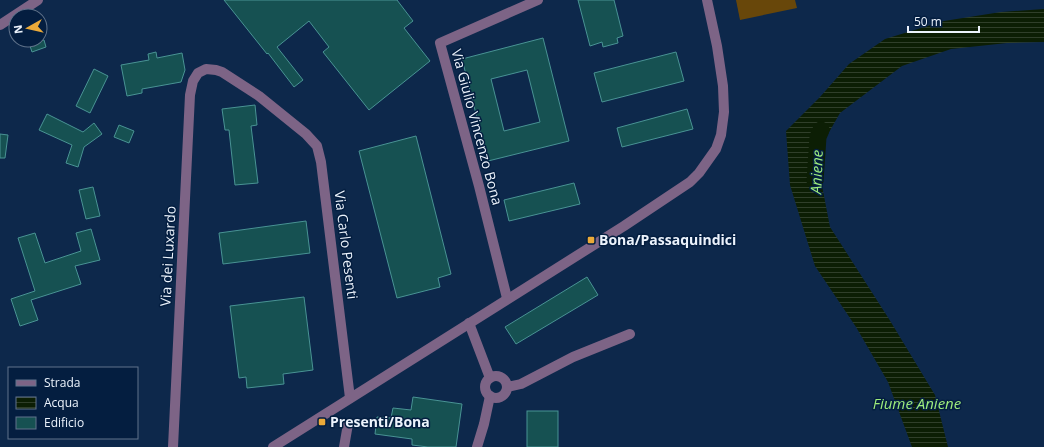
<svg xmlns="http://www.w3.org/2000/svg" width="1044" height="447" viewBox="0 0 1044 447" font-family="'Open Sans',sans-serif">
  <style>
    .green { fill: #68470a }
    .water { fill: url(#water-rules) }
    .lines { fill: none; stroke-linecap: round; stroke-linejoin: round }
    .river { stroke: #0c1e04; stroke-width: 17 }
    .building { fill: #165152; stroke: #499394; fill-rule: evenodd }
    .street { stroke: #7d6486; stroke-width: 10 }
    .poi-dot { fill: #ebaa39; stroke: #041e40; stroke-width: 1.5 }
    .labels { text-anchor: middle; stroke-width: 3; stroke-linejoin: round; paint-order: stroke }
    .street-label { font-size: 14px; fill: #ecf3fc; stroke: #041e40 }
    .poi-label { font-size: 14px; font-weight: bold; fill: #ecf3fc; stroke: #041e40; text-anchor: start }
    .water-label { font-size: 15px; font-style: italic; fill: #9eec7c; stroke: #041e40 }
  </style>
  <defs>
    <pattern id="water-rules" width="6" height="5" patternUnits="userSpaceOnUse"><rect width="6" height="5" fill="#0c1e04"/><path d="M0 2.5h6" fill="none" stroke="#303f2a"/></pattern>
  </defs>
  <rect width="100%" height="100%" fill="#0d284b"/>
  <polygon class="green" points="736,0 795,0 797,8 740,20"/>
  <polygon class="water" points="1044,9 1044,42 1007,43 951,49 902,66 840,113 816,155 830,227 889,319 935,395 948,447 912,447 888,382 856,327 815,266 790,185 786,131 820,97 849,64 885,39 944,21 1001,12"/>
  <g class="lines">
    <polyline class="river" points="815,181 818,137 821,130"/>
  </g>
  <g class="building">
    <polygon points="224,0 397,0 413,21 404,28 430,61 369,110 323,52 329,47 309,21 277,47 303,80 294,87 268,53 267,54"/>
    <polygon points="578,0 614,0 623,36 617,38 618,43 603,47 602,42 590,46"/>
    <path d="M543 38 569 141 488 161 462 59ZM527 70 540 122 504 131 491 79Z"/>
    <polygon points="28,40 44,40 46,47 32,52"/>
    <polygon points="156,52 157,58 182,53 185,70 181,82 142,89 142,93 127,96 121,65 149,60 148,54"/>
    <polygon points="676,52 684,81 602,102 594,73"/>
    <polygon points="94,69 108,76 90,113 76,106"/>
    <polygon points="255,105 257,125 251,126 258,183 235,185 229,130 225,130 222,109"/>
    <polygon points="687,109 693,129 622,147 617,128"/>
    <polygon points="47,114 83,132 94,123 102,134 84,147 78,167 66,163 72,145 39,130"/>
    <polygon points="119,125 134,131 129,143 114,137"/>
    <polygon points="0,134 8,135 5,158 0,158"/>
    <polygon points="416,136 451,274 438,278 440,287 397,298 359,151"/>
    <polygon points="574,183 580,204 509,221 504,200"/>
    <polygon points="93,187 100,216 86,219 79,190"/>
    <polygon points="306,221 310,253 223,264 219,233"/>
    <polygon points="91,229 100,260 75,266 81,284 31,300 38,320 20,326 11,299 35,291 18,238 35,233 45,263 81,251 76,233"/>
    <polygon points="587,277 598,295 516,344 505,327"/>
    <polygon points="304,297 313,370 283,374 284,384 247,388 246,377 239,378 230,306"/>
    <polygon points="413,397 462,404 456,447 428,447 412,445 412,439 375,434 377,417 391,418 393,408 411,410"/>
    <rect x="527" y="411" width="31" height="36"/>
  </g>
  <g class="lines">
    <g class="street">
      <polyline points="0,25 38,0"/>
      <polyline points="507,298 479,186 440,43 538,0"/>
      <polyline points="469,323 490,378"/>
      <circle cx="496" cy="387" r="11"/>
      <polyline points="508,387 521,384 573,357 630,334"/>
      <polyline points="173,447 190,95 193,81 198,73 206,69 216,70 222,72 259,96 306,134 317,146 321,162 350,398"/>
      <polyline points="273,447 624,226 690,182 699,173 716,149 721,135 724,112 723,86 717,46 707,0"/>
      <polyline points="344,447 348,424"/>
      <polyline points="477,447 484,424 490,396"/>
    </g>
  </g>
  <g class="poi-dot">
    <rect x="587" y="236" width="8" height="8" rx="2"/>
    <rect x="318" y="418" width="8" height="8" rx="2"/>
  </g>
  <g class="labels">
    <g class="street-label">
      <text transform="translate(477 127) rotate(75)" y="5">Via Giulio Vincenzo Bona</text>
      <text transform="translate(346 245) rotate(83)" y="5">Via Carlo Pesenti</text>
      <text transform="translate(168 256) rotate(-87)" y="5">Via dei Luxardo</text>
    </g>
    <g class="poi-label">
      <text x="599" y="245">Bona/Passaquindici</text>
      <text x="330" y="427">Presenti/Bona</text>
    </g>
    <g class="water-label">
      <text transform="translate(817 172) rotate(-88)" y="5">Aniene</text>
      <text x="917" y="409">Fiume Aniene</text>
    </g>
  </g>
  <rect x="8" y="367" width="130" height="72" fill="#041e40" stroke="#61738b"/>
  <rect x="16" y="380" width="20" height="6" fill="#7d6486" stroke="#61738b"/>
  <text x="44" y="387" font-size="12" fill="#ecf3fc">Strada</text>
  <rect x="16" y="397" width="20" height="12" fill="url(#water-rules)" stroke="#61738b"/>
  <text x="44" y="407" font-size="12" fill="#ecf3fc">Acqua</text>
  <rect x="16" y="417" width="20" height="12" fill="#165152" stroke="#61738b"/>
  <text x="44" y="427" font-size="12" fill="#ecf3fc">Edificio</text>
  <g transform="translate(28 28) rotate(262)"><circle r="19" fill="#041e40" stroke="#61738b"/>
  <path d="M0-3L7 15L0 10L-7 15Z" fill="#ebaa39"/>
  <text y="-6" font-size="11" font-weight="bold" text-anchor="middle" fill="#ecf3fc">N</text>
  </g>
  <path d="M908 26v6h71v-6" fill="none" stroke="#ecf3fc" stroke-width="2"/>
  <text x="914" y="26" font-size="12" fill="#ecf3fc" stroke="#041e40" stroke-width="3" paint-order="stroke">50 m</text>
</svg>
